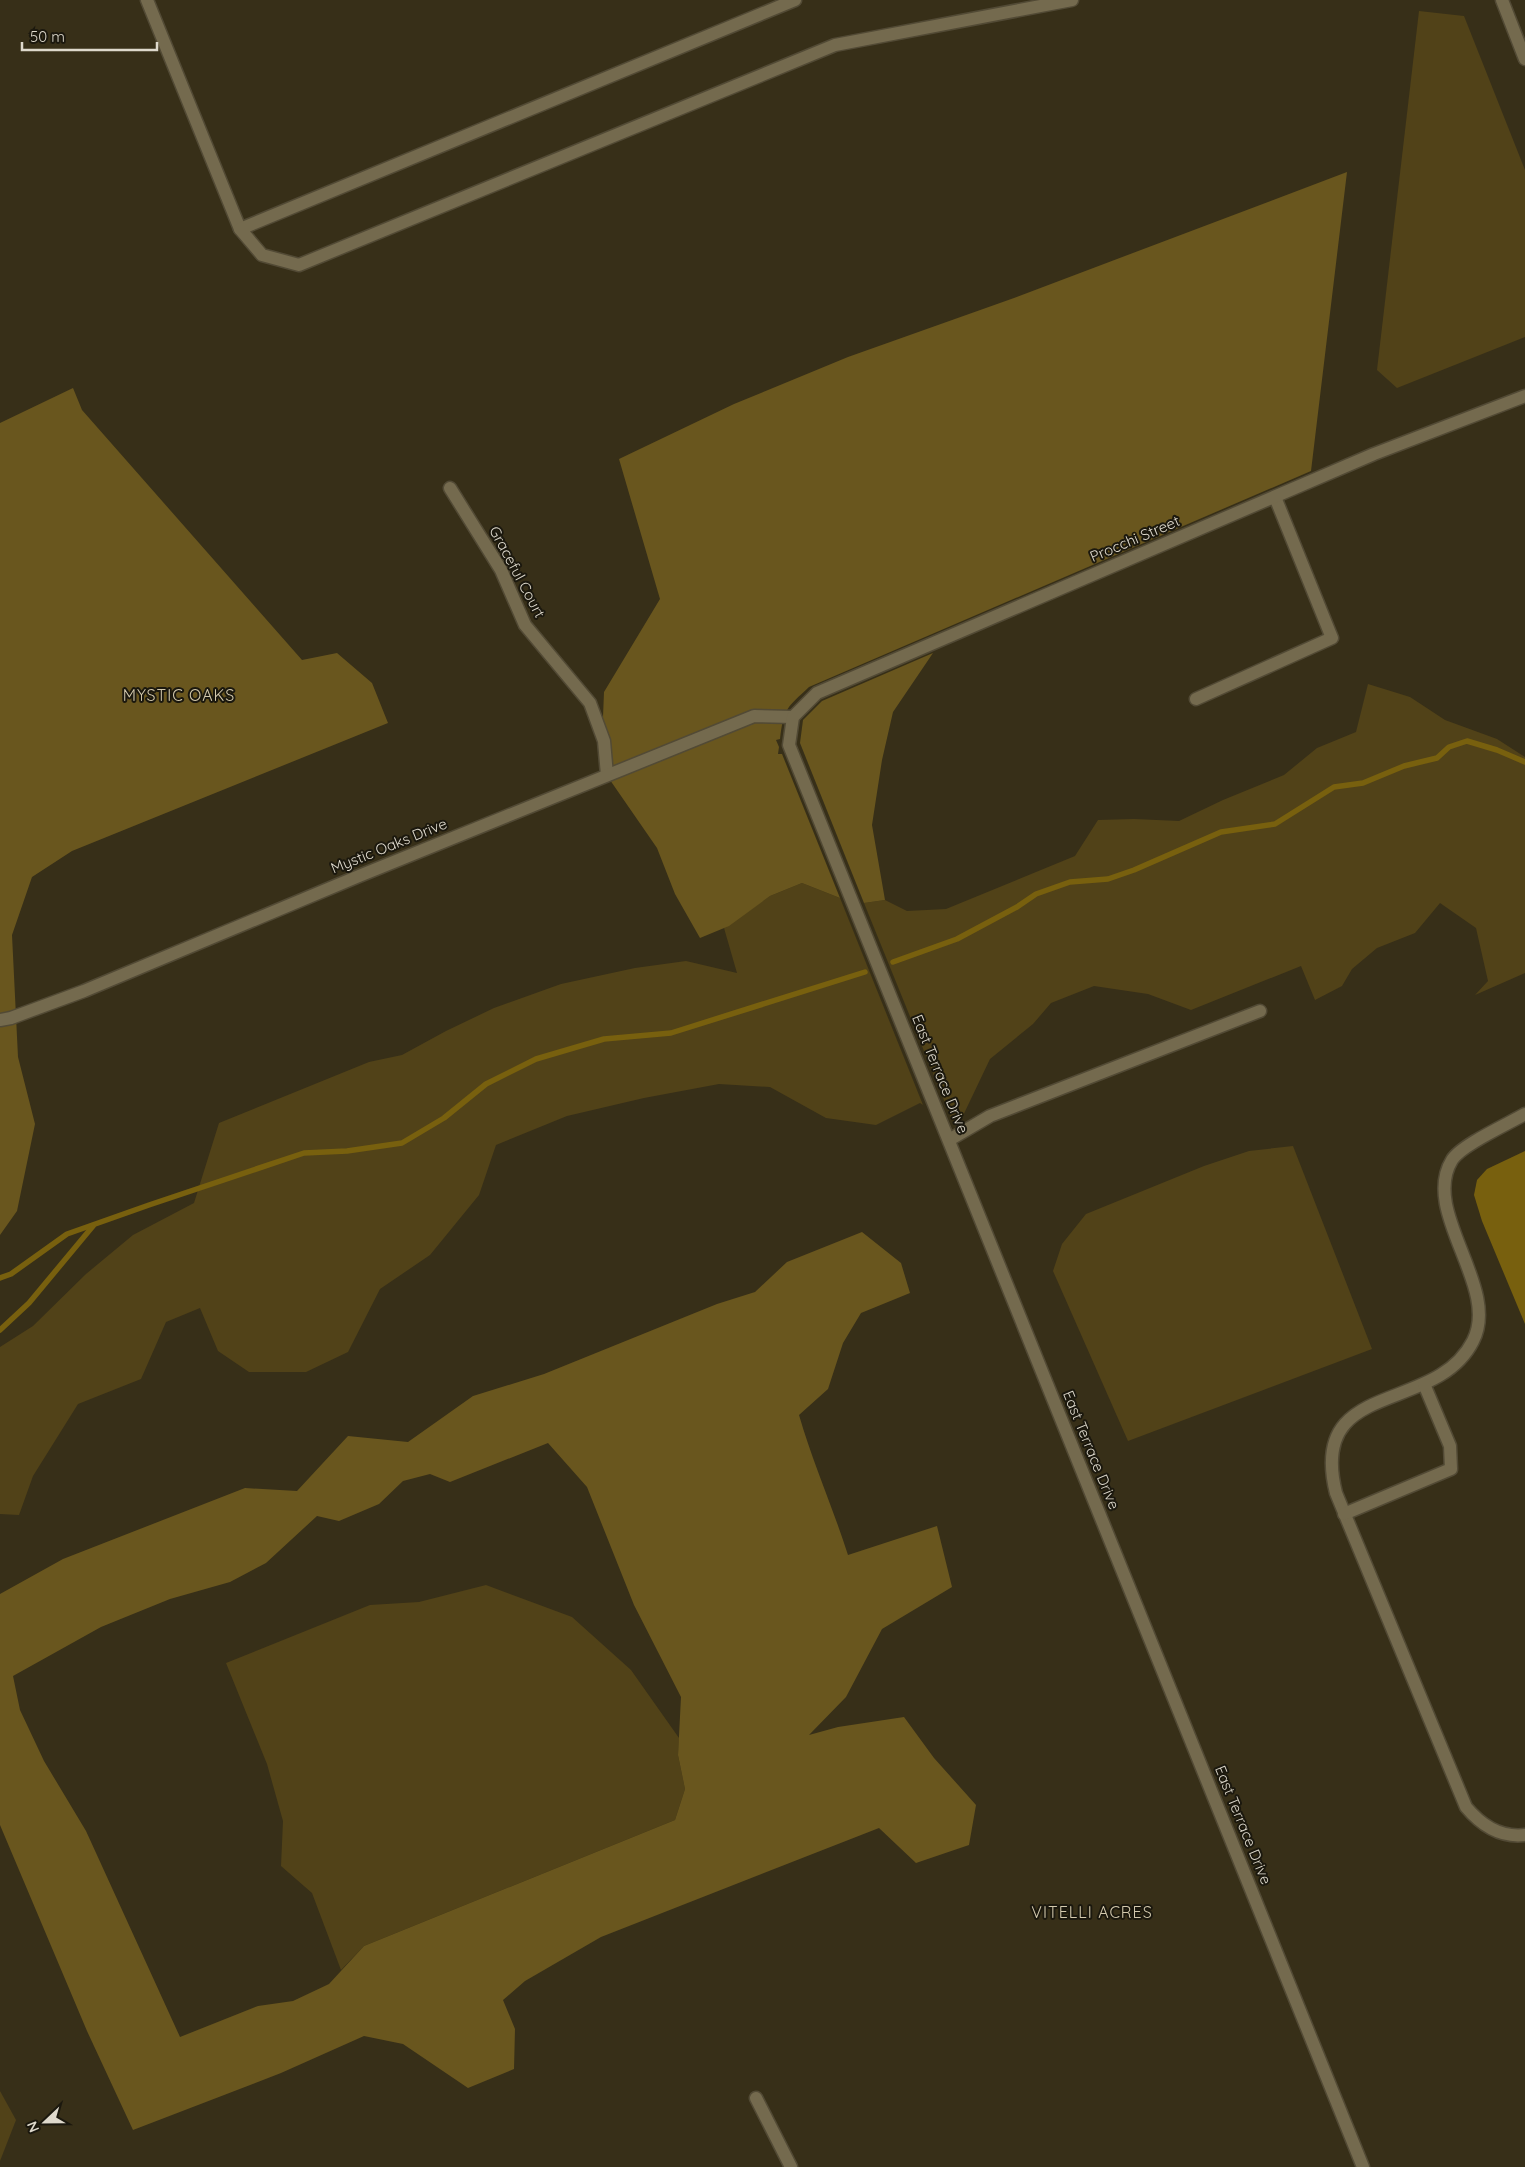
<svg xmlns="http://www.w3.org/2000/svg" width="1525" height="2167" viewBox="0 0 1525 2167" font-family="Quicksand,sans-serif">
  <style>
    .green { fill: #514218 }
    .forest { fill: #69561e; fill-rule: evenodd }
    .water { fill: #78600e }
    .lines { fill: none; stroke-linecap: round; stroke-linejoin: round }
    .stream { stroke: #78600e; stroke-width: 5.5 }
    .minor-casing { stroke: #524a35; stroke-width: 15 }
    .minor { stroke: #746a4e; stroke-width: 12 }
    .labels { text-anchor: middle; stroke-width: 4; stroke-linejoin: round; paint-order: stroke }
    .street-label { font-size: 15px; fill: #ded9cc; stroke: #1b180e }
    .neighbourhood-label { font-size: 16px; letter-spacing: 1px; fill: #d3c9ad; stroke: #1b180e }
  </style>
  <rect width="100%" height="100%" fill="#372f18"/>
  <g class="green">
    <polygon points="1419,11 1464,16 1525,170 1525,337 1397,388 1377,370"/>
    <polygon points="1368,684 1410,697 1445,720 1497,739 1525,757 1525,973 1475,995 1488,981 1476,928 1440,903 1415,933 1377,948 1352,969 1342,986 1315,1000 1301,966 1191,1010 1148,994 1094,986 1051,1003 1033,1024 990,1059 959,1124 952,1120 864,903 885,900 907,911 946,909 1075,856 1098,820 1134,819 1179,821 1223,800 1284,775 1317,748 1356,732"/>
    <polygon points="802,883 840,898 923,1105 920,1103 876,1125 826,1118 770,1087 719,1084 644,1098 567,1116 496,1145 479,1195 430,1255 380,1289 348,1352 306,1372 249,1372 218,1351 200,1308 166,1322 141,1379 78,1404 33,1476 19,1515 0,1514 0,1347 33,1326 86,1274 133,1235 194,1203 219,1123 369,1062 402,1055 446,1031 494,1008 561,984 635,968 686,961 737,973 724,928 770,896"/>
    <polygon points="1293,1146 1372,1349 1128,1441 1053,1271 1062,1244 1086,1214 1204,1166 1249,1151"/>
    <polygon points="486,1585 572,1617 631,1670 679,1738 678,1755 685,1789 675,1820 364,1946 341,1970 312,1893 281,1866 283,1821 267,1764 226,1663 370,1605 419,1602"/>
    <polygon points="0,2091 16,2120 0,2161"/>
  </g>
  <g class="forest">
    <path d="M1347 172 1311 471 809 687C787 708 784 707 780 739L776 740 779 747 778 754H782L840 898 802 883 770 896 729 926 700 938 675 894 657 848 601 767 604 692 660 599 619 459 734 404 848 357 1014 298Z"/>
    <polygon points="73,388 82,410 302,660 337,653 372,683 388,723 72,851 32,877 12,935 18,1057 35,1124 17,1211 0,1235 0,423"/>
    <polygon points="933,653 893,712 882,760 872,825 885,900 864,903 800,743 803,720 822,701"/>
    <path d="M862 1232 901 1263 910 1293 861 1313 843 1343 828 1389 799 1415C813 1463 833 1508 848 1555L937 1526 952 1587 882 1629 846 1697 809 1735 838 1727 904 1717 934 1758 976 1805 969 1845 916 1863 879 1828 601 1937 525 1981 503 2000 515 2029 514 2069 468 2088 403 2044 364 2036 281 2073 133 2130 87 2031 0 1825V1594L63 1559 245 1488 297 1491 348 1436 408 1442 473 1396 544 1374 717 1304 755 1292 787 1262ZM548 1443 587 1487 634 1605 681 1697 678 1755 685 1789 675 1820 364 1946 329 1984 293 2001 258 2006 180 2037 86 1831 44 1761 20 1710 13 1676 101 1627 170 1599 230 1582 266 1563 317 1516 339 1521 379 1504 403 1481 430 1474 450 1482Z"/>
  </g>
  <polygon class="water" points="1525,1151 1525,1324 1482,1221 1474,1195 1477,1180 1487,1169"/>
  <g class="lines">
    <g class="stream">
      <polyline points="893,962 957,939 1017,907 1036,894 1070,882 1108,879 1134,870 1221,832 1275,824 1334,787 1363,783 1404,766 1437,758 1449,747 1467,741 1497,750 1525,762"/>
      <polyline points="0,1278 11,1274 67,1234 149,1205 304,1153 347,1151 402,1143 444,1118 486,1084 536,1059 604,1039 671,1033 865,972"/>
      <polyline points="0,1330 29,1303 93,1226"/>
    </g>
    <defs>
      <g id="minor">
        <polyline points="147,0 240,229"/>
        <polyline points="795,0 240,229 262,255 299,265 835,45 1072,0"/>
        <polyline points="1502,0 1525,59"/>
        <polyline points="450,488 501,570 525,625 590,703 604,741 607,775"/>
        <polyline points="1196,699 1332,638 1275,497"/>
        <polyline points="0,1020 11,1018 84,991 359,876 754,716 793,717"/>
        <path d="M1525 1114C1508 1124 1461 1145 1452 1160 1420 1212 1501 1287 1473 1341 1435 1416 1307 1377 1336 1493L1466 1807C1481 1825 1500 1838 1525 1835"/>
        <polyline points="949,1140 990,1116 1260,1011"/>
        <polyline points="1344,1514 1451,1469 1450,1446 1424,1384"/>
        <polyline points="756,2098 791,2167"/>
        <polyline points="1363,2167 789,745 793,717 817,693 1374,454 1525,396"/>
      </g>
    </defs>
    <use href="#minor" class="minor-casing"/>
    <use href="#minor" class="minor"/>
  </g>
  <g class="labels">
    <g class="street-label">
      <text transform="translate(1135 539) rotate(-23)" y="5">Procchi Street</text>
      <text transform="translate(517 572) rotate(62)" y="5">Graceful Court</text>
      <text transform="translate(389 846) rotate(-22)" y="5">Mystic Oaks Drive</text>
      <text transform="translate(940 1074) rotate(68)" y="5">East Terrace Drive</text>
      <text transform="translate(1091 1450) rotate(68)" y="5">East Terrace Drive</text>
      <text transform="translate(1243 1825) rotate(68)" y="5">East Terrace Drive</text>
    </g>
    <g class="neighbourhood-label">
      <text x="179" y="701">MYSTIC OAKS</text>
      <text x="1092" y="1918">VITELLI ACRES</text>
    </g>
  </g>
  <g transform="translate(45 2122) rotate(248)" stroke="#1b180e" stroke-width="4" paint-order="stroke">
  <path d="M0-4L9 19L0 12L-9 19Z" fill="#ded9cc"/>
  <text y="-8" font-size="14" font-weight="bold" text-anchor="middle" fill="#ded9cc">N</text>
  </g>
  <path d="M22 42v8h135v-8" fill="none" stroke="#ded9cc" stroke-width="2.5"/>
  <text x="30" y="42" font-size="15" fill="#ded9cc" stroke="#1b180e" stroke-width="4" paint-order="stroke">50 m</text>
</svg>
